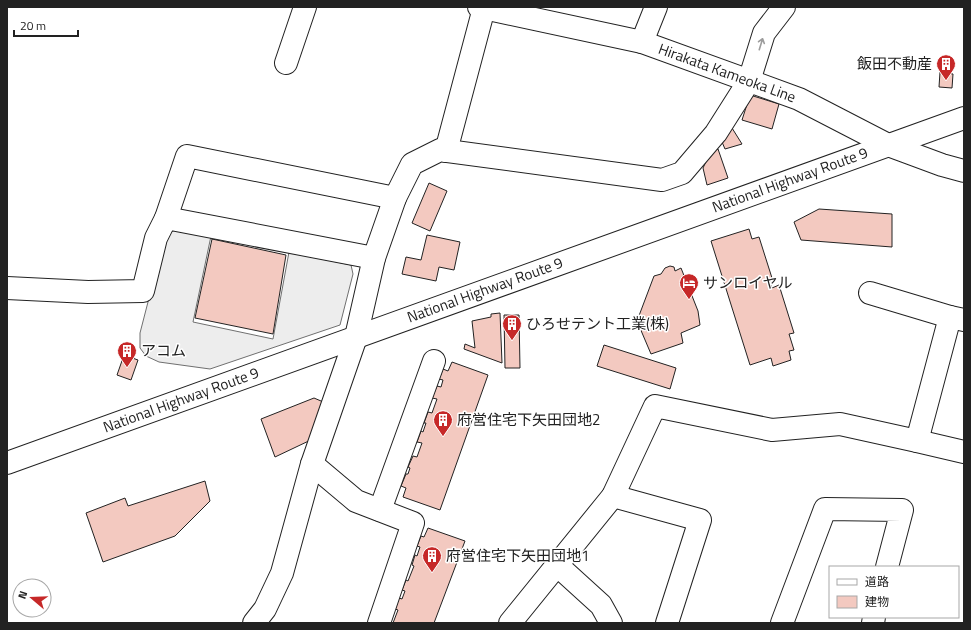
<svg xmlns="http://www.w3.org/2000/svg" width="971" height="630" viewBox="0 0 971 630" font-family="'Titillium Web','Noto Sans JP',sans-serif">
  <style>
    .parking { fill: #ededed; stroke: #6f6f6f }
    .building { fill: #f3c9c0; stroke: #222 }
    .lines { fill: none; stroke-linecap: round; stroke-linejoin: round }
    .minor-casing { stroke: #222; stroke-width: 24 }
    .major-casing { stroke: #222; stroke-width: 24 }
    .highway-casing { stroke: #222; stroke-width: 24 }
    .minor { stroke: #fff; stroke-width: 22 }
    .major { stroke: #fff; stroke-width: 22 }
    .highway { stroke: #fff; stroke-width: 22 }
    .oneway { stroke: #9c9c9c }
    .labels { text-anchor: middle; stroke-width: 3; stroke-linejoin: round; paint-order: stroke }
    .poi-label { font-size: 15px; fill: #222; stroke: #fff; text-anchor: start }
    .street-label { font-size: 15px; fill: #222; stroke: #fff }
  </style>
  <rect width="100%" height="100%" fill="#fff"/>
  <polygon class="parking" points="178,228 211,236 193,322 273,339 289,252 351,265 353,274 340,325 210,369 159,362 146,356 140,348 140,333 165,236"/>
  <g class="building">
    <polygon points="940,72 953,74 952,88 939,87"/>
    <polygon points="750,95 779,104 772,129 742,120"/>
    <polygon points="732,128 742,144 725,149 722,142 726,132"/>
    <polygon points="718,149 728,178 707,185 703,168 711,151"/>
    <polygon points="429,183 447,191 430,231 412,223"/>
    <polygon points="819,209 892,214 892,247 801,240 794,222"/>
    <polygon points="749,229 752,239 759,237 772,278 769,279 772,288 779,285 794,333 789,334 794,350 789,351 791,360 773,366 771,358 750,365 711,241"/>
    <polygon points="427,235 460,242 454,270 439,267 436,281 402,274 406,257 421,260"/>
    <polygon points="212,239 286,255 273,334 195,318"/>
    <polygon points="670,266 674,267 675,271 681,268 698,311 700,325 681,333 683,343 651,354 637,321 654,276 661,274 665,268"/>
    <polygon points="500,313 502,363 464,349 465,344 475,348 472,321 491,317 491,314"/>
    <polygon points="504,315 519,315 520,368 505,368"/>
    <polygon points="604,345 676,368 670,389 597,366"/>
    <polygon points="124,355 138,360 131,380 117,375"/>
    <polygon points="452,362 488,375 440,510 403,497 406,488 401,486 406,474 408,474 410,468 408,467 413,456 417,457 422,443 417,442 421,431 423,432 426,423 424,423 428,412 432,413 437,399 432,398 437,386 441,387 443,380 439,379 443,369 448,371"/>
    <polygon points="314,398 328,404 315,438 275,457 261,419"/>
    <polygon points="205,481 210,501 175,536 103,562 86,513 125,498 128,506"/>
    <polygon points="428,528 465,541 434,623 393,623 398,610 395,609 399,598 402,599 405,591 402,590 406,580 408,581 414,566 412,565 415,555 417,556 420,547 417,546 421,536 424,537"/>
  </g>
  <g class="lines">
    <defs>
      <g id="minor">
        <polyline points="642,42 656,7"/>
        <polyline points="286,63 305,7"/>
        <polyline points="446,151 484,8"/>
        <polyline points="166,218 187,156 395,198"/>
        <polyline points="7,288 88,292 143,291 156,238 166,218 374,258"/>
        <polyline points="870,293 950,317"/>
        <polyline points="917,441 964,452"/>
        <polyline points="312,464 356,501 413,523 379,623"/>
        <polyline points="613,496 700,520 667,623"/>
        <polyline points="380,510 434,361"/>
        <polyline points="557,565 601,605 611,623"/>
        <polyline points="254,623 265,609 282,573 312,464 356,337 374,258 395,198 412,164 440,150 662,180 682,173 716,133 749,81 764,33 784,7"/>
        <polyline points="510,623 613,496 655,406 772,430 840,424 917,441 950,317 964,320"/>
        <polyline points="782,623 825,509 902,510 887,567"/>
        <polyline points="873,623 874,617"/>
      </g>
      <polyline id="major" points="479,7 642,42 799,99 888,145 942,165 964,171"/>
      <polyline id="highway" points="7,463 964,118"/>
    </defs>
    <use href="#minor" class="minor-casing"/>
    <use href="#major" class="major-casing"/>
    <use href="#highway" class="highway-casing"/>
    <use href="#minor" class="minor"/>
    <use href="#major" class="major"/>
    <use href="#highway" class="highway"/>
  </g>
  <defs><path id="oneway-shaft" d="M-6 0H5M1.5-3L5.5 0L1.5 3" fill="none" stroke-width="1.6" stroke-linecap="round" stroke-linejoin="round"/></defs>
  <use class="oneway" href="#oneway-shaft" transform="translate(761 44) rotate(-73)"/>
  <defs>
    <symbol id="building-pin" viewBox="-11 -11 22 30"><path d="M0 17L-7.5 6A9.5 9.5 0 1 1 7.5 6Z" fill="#c62828" stroke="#fff"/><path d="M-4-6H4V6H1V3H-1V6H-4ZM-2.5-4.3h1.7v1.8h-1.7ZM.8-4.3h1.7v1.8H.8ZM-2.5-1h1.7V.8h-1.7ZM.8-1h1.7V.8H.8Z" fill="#fff"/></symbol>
    <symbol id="hotel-pin" viewBox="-11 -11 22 30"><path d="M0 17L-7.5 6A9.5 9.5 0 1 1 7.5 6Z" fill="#c62828" stroke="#fff"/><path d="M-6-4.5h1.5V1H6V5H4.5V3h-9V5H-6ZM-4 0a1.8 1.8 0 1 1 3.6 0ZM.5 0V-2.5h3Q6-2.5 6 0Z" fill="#fff"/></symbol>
  </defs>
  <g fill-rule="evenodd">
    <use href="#building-pin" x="935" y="53" width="22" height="30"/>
    <use href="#hotel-pin" x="678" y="272" width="22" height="30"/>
    <use href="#building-pin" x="501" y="313" width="22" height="30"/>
    <use href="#building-pin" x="116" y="340" width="22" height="30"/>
    <use href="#building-pin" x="432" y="409" width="22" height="30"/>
    <use href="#building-pin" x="421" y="545" width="22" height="30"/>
  </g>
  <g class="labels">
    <g class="poi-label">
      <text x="932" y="69" text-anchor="end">飯田不動産</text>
      <text x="703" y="288">サンロイヤル</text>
      <text x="526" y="329">ひろせテント工業(株)</text>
      <text x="141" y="356">アコム</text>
      <text x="457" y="425">府営住宅下矢田団地2</text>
      <text x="446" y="561">府営住宅下矢田団地1</text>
    </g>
    <g class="street-label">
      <text transform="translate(727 73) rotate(20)" y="5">Hirakata Kameoka Line</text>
      <text transform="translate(790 180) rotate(-20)" y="5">National Highway Route 9</text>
      <text transform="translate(485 290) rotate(-20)" y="5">National Highway Route 9</text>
      <text transform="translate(181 400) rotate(-20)" y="5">National Highway Route 9</text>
    </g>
  </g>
  <rect width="971" height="630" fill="none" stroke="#222222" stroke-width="16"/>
  <rect x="829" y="566" width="130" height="52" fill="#ffffff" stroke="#a7a7a7"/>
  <rect x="837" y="579" width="20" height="6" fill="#ffffff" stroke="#a7a7a7"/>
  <text x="865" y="586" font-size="12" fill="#222222">道路</text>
  <rect x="837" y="596" width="20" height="12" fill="#f3c9c0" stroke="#a7a7a7"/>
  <text x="865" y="606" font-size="12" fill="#222222">建物</text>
  <g transform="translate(32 598) rotate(289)"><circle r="19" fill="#ffffff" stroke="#a7a7a7"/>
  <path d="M0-3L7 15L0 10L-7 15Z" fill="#c62828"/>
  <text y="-6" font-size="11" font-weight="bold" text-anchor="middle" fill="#222222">N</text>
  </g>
  <path d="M14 30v6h64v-6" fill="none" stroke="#222222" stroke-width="2"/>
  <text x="20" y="30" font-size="12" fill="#222222" stroke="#ffffff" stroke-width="3" paint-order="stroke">20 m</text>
</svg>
